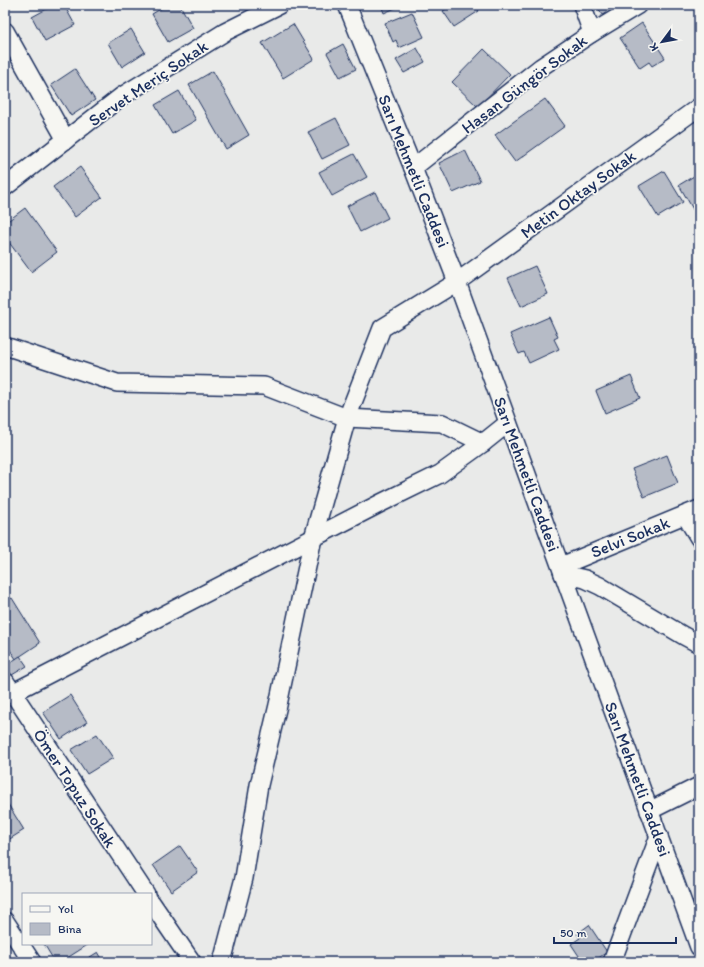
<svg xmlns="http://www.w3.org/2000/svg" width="704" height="967" viewBox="0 0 704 967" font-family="Itim,sans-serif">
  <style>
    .building { fill: #b6bbc6; stroke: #1b2f5e }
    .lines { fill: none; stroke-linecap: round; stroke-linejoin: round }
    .minor-casing { stroke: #1b2f5e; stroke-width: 20 }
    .minor { stroke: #f6f6f2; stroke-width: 17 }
    .labels { text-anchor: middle; stroke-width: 3.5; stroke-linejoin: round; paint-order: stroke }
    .street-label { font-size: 17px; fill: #1b2f5e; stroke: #f6f6f2 }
  </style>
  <rect width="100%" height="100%" fill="#e9eae9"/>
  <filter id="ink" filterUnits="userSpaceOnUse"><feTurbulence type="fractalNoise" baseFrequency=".025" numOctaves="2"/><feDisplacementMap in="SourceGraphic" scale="8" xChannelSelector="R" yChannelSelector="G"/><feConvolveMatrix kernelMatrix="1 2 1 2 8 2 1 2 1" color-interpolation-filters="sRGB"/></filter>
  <g filter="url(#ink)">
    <g class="building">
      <polygon points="54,5 64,5 75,25 45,41 32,17"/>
      <polygon points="167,5 180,5 193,28 168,42 152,14"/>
      <polygon points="381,5 402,5 384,13"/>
      <polygon points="452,5 475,5 479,11 454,27 443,11"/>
      <polygon points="597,5 626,5 607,20 597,7"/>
      <polygon points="412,12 424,37 399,48 396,40 393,42 385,23"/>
      <polygon points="642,23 665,58 652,66 649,62 640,68 620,38"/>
      <polygon points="293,24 314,59 283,78 262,43"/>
      <polygon points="131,29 145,52 122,67 108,43"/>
      <polygon points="343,44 356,69 340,77 327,53"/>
      <polygon points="417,48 425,62 404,73 396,60"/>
      <polygon points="484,49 510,74 478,107 452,82"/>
      <polygon points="75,69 95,100 71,116 51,85"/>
      <polygon points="213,71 249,135 226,149 189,85"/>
      <polygon points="179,91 196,120 172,134 155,105"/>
      <polygon points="545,99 565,126 515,162 495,135"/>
      <polygon points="336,118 350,145 322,159 308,132"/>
      <polygon points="465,150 480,181 453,193 439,163"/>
      <polygon points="354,154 367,177 332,196 319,172"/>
      <polygon points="80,167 102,197 75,217 53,187"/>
      <polygon points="664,171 683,202 658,217 639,186"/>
      <polygon points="699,173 699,208 694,211 679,185"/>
      <polygon points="375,192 388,218 360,232 347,206"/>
      <polygon points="25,208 57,252 31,272 5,237 5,223"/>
      <polygon points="535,266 548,294 521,306 508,278"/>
      <polygon points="549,317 558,337 554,339 559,349 529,363 524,352 519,354 510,334"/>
      <polygon points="631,376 640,398 605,413 596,391"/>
      <polygon points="667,455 678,483 644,497 632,469"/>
      <polygon points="12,598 40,643 16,659 5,642 5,602"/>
      <polygon points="20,656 27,666 7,678 5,675 5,666"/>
      <polygon points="70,695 87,722 61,739 43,712"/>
      <polygon points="97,734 113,758 87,774 71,750"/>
      <polygon points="5,801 6,801 24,830 5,842"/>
      <polygon points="180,846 198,872 171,891 153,865"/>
      <polygon points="589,925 607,952 593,962 583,962 571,944 580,938 577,934"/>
      <polygon points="44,944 89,944 61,962 55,962"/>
      <polygon points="98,952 104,962 82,962"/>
    </g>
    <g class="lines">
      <defs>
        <g id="minor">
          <polyline points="347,5 413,168 457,282 699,947"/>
          <polyline points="582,5 592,33"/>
          <polyline points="5,31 66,140"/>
          <polyline points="413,168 541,67 592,33 638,5"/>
          <polyline points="5,187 122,96 225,32 279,5"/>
          <polyline points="5,346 117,383 264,386 347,418 442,423 483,443"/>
          <polyline points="685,515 699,538"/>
          <polyline points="561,566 699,509"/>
          <polyline points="563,574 585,579 600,586 684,636 699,644"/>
          <polyline points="5,681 146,894"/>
          <polyline points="12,693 381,503 440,474 483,443 508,423"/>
          <polyline points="649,811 699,786"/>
          <polyline points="151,902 192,962"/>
          <polyline points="5,921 32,962"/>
          <polyline points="222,962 244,878 259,785 278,705 313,538 347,418 382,328 457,282 699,107"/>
          <polyline points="612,962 659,836"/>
        </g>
      </defs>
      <use href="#minor" class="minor-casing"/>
      <use href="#minor" class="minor"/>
    </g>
  </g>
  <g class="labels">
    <g class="street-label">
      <text transform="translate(148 83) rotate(-34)" y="6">Servet Meriç Sokak</text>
      <text transform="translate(524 84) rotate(-37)" y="6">Hasan Güngör Sokak</text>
      <text transform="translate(414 171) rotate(68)" y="6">Sarı Mehmetli Caddesi</text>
      <text transform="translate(578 194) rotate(-36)" y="6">Metin Oktay Sokak</text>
      <text transform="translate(527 474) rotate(70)" y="6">Sarı Mehmetli Caddesi</text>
      <text transform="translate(630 537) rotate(-22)" y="6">Selvi Sokak</text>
      <text transform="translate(638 779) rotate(70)" y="6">Sarı Mehmetli Caddesi</text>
      <text transform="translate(75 788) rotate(57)" y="6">Ömer Topuz Sokak</text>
    </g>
  </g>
  <rect width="704" height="967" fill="none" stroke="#f6f6f2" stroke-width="20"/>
  <rect x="10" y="10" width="684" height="947" fill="none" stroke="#1b2f5e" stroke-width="1.5" filter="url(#ink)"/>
  <rect x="22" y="893" width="130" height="52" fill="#f6f6f2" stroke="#9ea6b7"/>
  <rect x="30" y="906" width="20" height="6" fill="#f6f6f2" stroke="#9ea6b7"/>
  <text x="58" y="913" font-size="12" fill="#1b2f5e">Yol</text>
  <rect x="30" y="923" width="20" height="12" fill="#b6bbc6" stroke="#9ea6b7"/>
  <text x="58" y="933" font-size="12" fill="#1b2f5e">Bina</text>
  <g transform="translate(662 42) rotate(238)" stroke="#f6f6f2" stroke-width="3" paint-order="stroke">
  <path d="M0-3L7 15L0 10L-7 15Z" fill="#1b2f5e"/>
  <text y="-6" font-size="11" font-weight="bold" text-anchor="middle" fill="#1b2f5e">K</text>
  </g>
  <path d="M554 937v6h122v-6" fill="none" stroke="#1b2f5e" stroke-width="2"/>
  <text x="560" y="937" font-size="12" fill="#1b2f5e" stroke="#f6f6f2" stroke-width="3" paint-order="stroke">50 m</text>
</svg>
